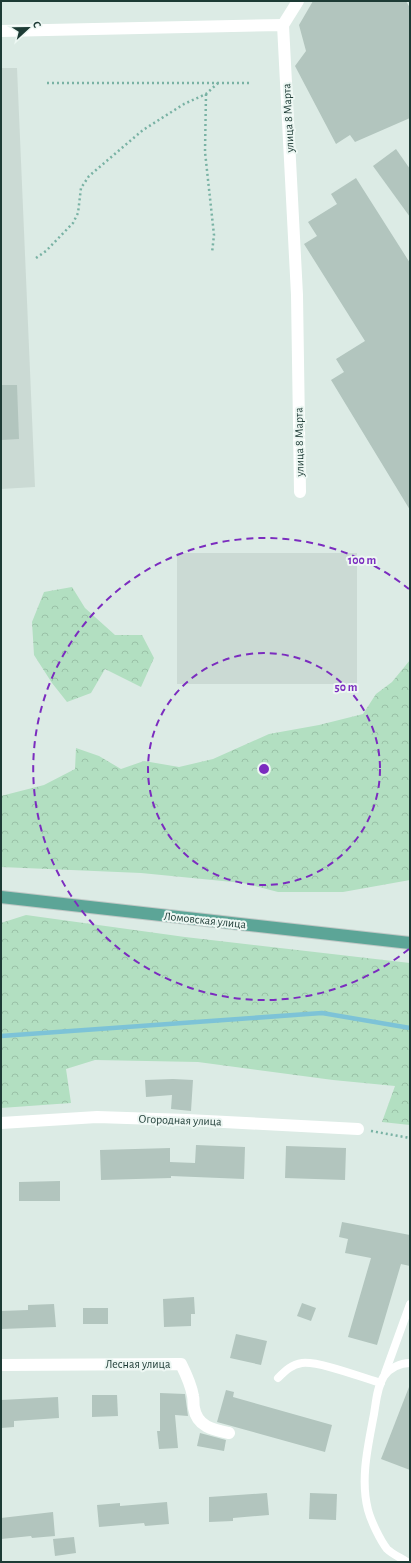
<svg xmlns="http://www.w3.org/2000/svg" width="411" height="1563" viewBox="0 0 411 1563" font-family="'Alegreya Sans',sans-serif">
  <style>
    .built { fill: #cbdad4 }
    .forest { fill: url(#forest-crowns) }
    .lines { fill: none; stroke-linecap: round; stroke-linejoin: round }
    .stream { stroke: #7dc3d7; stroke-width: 4.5 }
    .building { fill: #b2c5be }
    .primary-casing { stroke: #c0c8c6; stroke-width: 14 }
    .path { stroke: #79b2a4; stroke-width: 2.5; stroke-dasharray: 2 3; stroke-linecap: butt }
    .lane { stroke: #fff; stroke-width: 8 }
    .street { stroke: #fff; stroke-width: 12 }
    .primary { stroke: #5ca597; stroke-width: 12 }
    .ring { fill: none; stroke: #7b2cbf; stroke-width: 2; stroke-dasharray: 7 5 }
    .labels { text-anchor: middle; stroke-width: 4; stroke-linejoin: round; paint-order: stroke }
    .street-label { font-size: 12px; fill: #1d3b35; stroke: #edf7f3 }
    .centre { fill: #7b2cbf; stroke: #edf7f3; stroke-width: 2 }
    .ring-label { font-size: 12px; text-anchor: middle; font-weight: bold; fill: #7b2cbf; stroke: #edf7f3; stroke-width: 4; stroke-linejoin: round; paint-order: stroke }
  </style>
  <defs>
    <pattern id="forest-crowns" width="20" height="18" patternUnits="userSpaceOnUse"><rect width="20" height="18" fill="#b2dfc1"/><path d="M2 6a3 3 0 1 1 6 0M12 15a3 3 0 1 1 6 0" fill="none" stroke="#99c0a6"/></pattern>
  </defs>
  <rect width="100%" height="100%" fill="#dcebe5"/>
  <g class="built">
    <polygon points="1,68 17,68 35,487 1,489"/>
    <rect x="177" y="553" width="180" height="131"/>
  </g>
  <g class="forest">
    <polygon points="72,587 85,608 115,635 142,635 154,658 141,687 105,669 91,693 67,702 52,683 34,655 32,622 44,592"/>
    <polygon points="410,660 410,880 343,892 278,892 243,883 141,873 1,867 1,796 44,785 75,769 76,748 99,756 121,769 144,761 179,767 213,759 269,734 319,725 363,714 376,694 392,682"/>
    <polygon points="26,915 185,937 410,963 410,1125 382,1122 395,1086 333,1080 198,1062 95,1060 66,1069 71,1103 1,1108 1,923"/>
  </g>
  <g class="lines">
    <polyline class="stream" points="1,1036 322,1013 410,1028"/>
  </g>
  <g class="building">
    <polygon points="313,1 406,1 410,8 410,118 355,142 350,135 336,144 295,66 306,51 299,25"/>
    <polygon points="396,149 410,169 410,217 373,166"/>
    <polygon points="356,178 410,263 410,510 331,380 344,372 336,359 365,341 304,244 317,236 308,222 337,204 331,194"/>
    <polygon points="1,385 17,385 19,439 1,440"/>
    <polygon points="173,1079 193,1080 191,1111 171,1109 172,1095 146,1097 145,1080"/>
    <polygon points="196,1145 245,1147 244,1179 171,1176 171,1178 101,1180 100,1150 170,1148 170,1162 195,1163"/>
    <polygon points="286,1146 346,1148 345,1180 285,1178"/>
    <polygon points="60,1181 60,1201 19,1201 19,1182"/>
    <polygon points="342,1222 410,1235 410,1266 401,1264 377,1345 348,1337 371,1258 345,1253 348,1239 339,1237"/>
    <polygon points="194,1297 195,1314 191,1314 191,1326 164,1327 163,1299"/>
    <polygon points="302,1303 316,1308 311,1321 297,1316"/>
    <polygon points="54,1304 56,1327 1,1329 1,1311 28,1310 28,1305"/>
    <rect x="83" y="1308" width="25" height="16"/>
    <polygon points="236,1334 267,1341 261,1365 230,1358"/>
    <polygon points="409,1387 410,1387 410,1470 381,1459"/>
    <polygon points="226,1390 234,1392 233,1397 332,1425 325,1452 217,1422"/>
    <polygon points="160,1393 185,1394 188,1416 175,1415 178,1448 159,1449 157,1431 160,1431"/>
    <polygon points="92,1395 117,1395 118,1416 92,1417"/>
    <polygon points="58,1397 59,1418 14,1421 14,1427 1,1428 1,1400"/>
    <polygon points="200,1433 226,1440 224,1451 197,1446"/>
    <polygon points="267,1493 269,1515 233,1518 233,1521 209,1522 209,1497"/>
    <polygon points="310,1493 337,1494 336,1520 309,1519"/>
    <polygon points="167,1502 169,1524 145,1526 144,1523 99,1527 97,1505 120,1503 120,1506"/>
    <polygon points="53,1512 55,1536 32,1538 31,1536 1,1539 1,1518"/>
    <polygon points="74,1537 76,1553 55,1556 53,1539"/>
  </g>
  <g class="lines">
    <defs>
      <polyline id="primary" points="1,897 410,943"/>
    </defs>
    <use href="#primary" class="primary-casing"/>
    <g class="path">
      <polyline points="47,83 252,83"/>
      <polyline points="206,94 205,152 214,235 212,253"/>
      <polyline points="36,258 46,251 73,223 78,213 81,188 89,176 143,130 184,104 206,94 218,83"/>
      <polyline points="371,1131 410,1138"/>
    </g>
    <g class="lane">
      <polyline points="385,1373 410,1304"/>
      <path d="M278 1378C285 1371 292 1364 302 1363 320 1361 363 1378 381 1383"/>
      <path d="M407 1562C401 1558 392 1554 387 1549 380 1540 371 1521 368 1510 360 1479 368 1446 374 1414 376 1402 377 1387 384 1376 390 1368 400 1363 410 1363"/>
    </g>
    <g class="street">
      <polyline points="283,25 298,1"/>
      <polyline points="1,31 283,25 297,295 300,492"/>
      <polyline points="1,1123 97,1117 187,1120 358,1129"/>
      <path d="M1 1365 181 1364C186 1374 191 1385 193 1396 194 1400 193 1404 194 1408 197 1427 214 1430 229 1433"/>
    </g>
    <use href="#primary" class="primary"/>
  </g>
  <g class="ring">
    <circle cx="264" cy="769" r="116"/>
    <path d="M409 949A231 231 0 1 1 409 589"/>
  </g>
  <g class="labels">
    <g class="street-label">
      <text transform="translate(288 118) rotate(-93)" y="4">улица 8 Марта</text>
      <text transform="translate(299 442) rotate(-91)" y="4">улица 8 Марта</text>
      <text transform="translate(205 920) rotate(6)" y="4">Ломовская улица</text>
      <text transform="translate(180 1120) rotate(2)" y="4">Огородная улица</text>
      <text x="138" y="1368">Лесная улица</text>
    </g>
  </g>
  <circle cx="264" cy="769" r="6" class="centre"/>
  <g class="ring-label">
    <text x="362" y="564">100 m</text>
    <text x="346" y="691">50 m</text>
  </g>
  <rect width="411" height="1563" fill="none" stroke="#1d3b35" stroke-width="4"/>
  <g transform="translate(28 28) rotate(68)" stroke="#edf7f3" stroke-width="3" paint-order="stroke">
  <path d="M0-3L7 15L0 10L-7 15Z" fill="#1d3b35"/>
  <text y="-6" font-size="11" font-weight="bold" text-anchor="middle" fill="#1d3b35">С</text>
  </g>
</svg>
